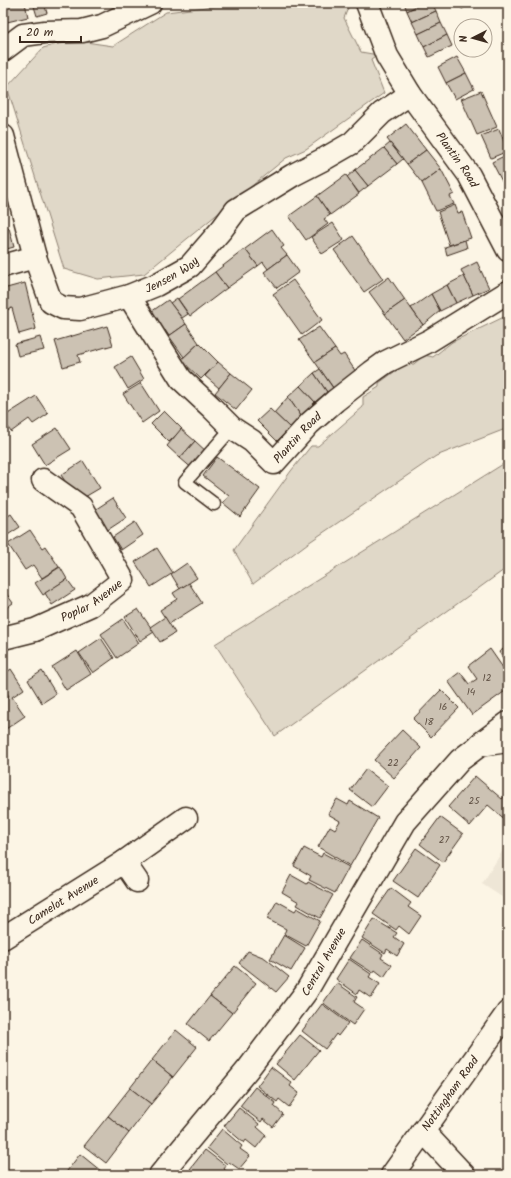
<svg xmlns="http://www.w3.org/2000/svg" width="511" height="1178" viewBox="0 0 511 1178" font-family="Kalam,sans-serif">
  <style>
    .built { fill: #eee6d6 }
    .green { fill: #e0d8c8; stroke: #8e8173 }
    .building { fill: #ccc2b3; stroke: #3b2a1e }
    .lines { fill: none; stroke-linecap: round; stroke-linejoin: round }
    .service-casing { stroke: #3b2a1e; stroke-width: 15 }
    .minor-casing { stroke: #3b2a1e; stroke-width: 25 }
    .secondary-casing { stroke: #3b2a1e; stroke-width: 25 }
    .service { stroke: #fcf5e5; stroke-width: 12 }
    .minor { stroke: #fcf5e5; stroke-width: 22 }
    .secondary { stroke: #fcf5e5; stroke-width: 22 }
    .labels { text-anchor: middle; stroke-width: 3.5; stroke-linejoin: round; paint-order: stroke }
    .number-label { font-size: 10px; fill: #5f5043 }
    .street-label { font-size: 12px; fill: #3b2a1e; stroke: #fcf5e5 }
  </style>
  <rect width="100%" height="100%" fill="#fcf5e5"/>
  <filter id="ink" filterUnits="userSpaceOnUse"><feTurbulence type="fractalNoise" baseFrequency=".025" numOctaves="2"/><feDisplacementMap in="SourceGraphic" scale="8" xChannelSelector="R" yChannelSelector="G"/><feConvolveMatrix kernelMatrix="1 2 1 2 8 2 1 2 1" color-interpolation-filters="sRGB"/></filter>
  <g filter="url(#ink)">
    <polygon class="built" points="508,842 508,901 482,884"/>
    <g class="green">
      <polygon points="220,3 350,3 344,18 361,52 378,55 371,60 384,93 306,149 286,158 144,274 98,279 64,269 7,87 43,48 72,40 113,46 166,12 214,6"/>
      <polygon points="508,315 508,428 436,456 308,543 253,584 234,550 291,471 311,446 318,446 363,407 363,397 379,387 379,383 405,364 414,364 424,355 433,357 452,342"/>
      <polygon points="508,461 508,567 275,736 215,644"/>
    </g>
    <g class="building">
      <polygon points="10,3 25,3 28,17 3,23 3,5"/>
      <polygon points="33,3 44,3 47,13 37,16"/>
      <polygon points="64,3 81,3 65,8"/>
      <polygon points="404,3 423,3 407,11"/>
      <polygon points="423,3 432,3 436,11 412,22 407,11"/>
      <polygon points="458,3 470,3 470,4 462,9"/>
      <polygon points="436,11 441,23 418,34 412,22"/>
      <polygon points="441,23 447,35 424,47 418,34"/>
      <polygon points="447,35 452,46 429,57 424,47"/>
      <polygon points="457,57 466,73 446,83 438,67"/>
      <polygon points="466,73 474,89 455,99 446,83"/>
      <polygon points="481,91 497,127 477,135 461,99"/>
      <polygon points="406,124 426,150 407,164 387,139"/>
      <polygon points="499,129 508,151 491,158 481,136"/>
      <polygon points="390,143 403,159 397,164 384,148"/>
      <polygon points="384,148 397,164 368,186 355,170"/>
      <polygon points="426,150 441,169 422,183 407,164"/>
      <polygon points="508,154 508,193 492,162"/>
      <polygon points="441,169 454,194 450,196 454,204 436,211 422,183"/>
      <polygon points="355,170 368,186 359,193 347,177"/>
      <polygon points="346,175 359,194 330,215 317,196"/>
      <polygon points="317,196 330,215 324,219 328,224 306,240 289,216"/>
      <polygon points="455,205 458,213 462,212 471,238 449,245 438,212"/>
      <polygon points="333,223 344,240 322,254 311,237"/>
      <polygon points="9,228 14,247 3,250 3,230"/>
      <polygon points="272,229 284,246 281,248 287,255 268,269 263,262 258,266 245,249"/>
      <polygon points="353,236 383,279 364,292 334,250"/>
      <polygon points="465,240 467,248 447,255 445,247"/>
      <polygon points="245,249 258,266 227,288 215,272"/>
      <polygon points="287,255 299,272 277,288 264,272"/>
      <polygon points="477,262 489,288 473,295 461,270"/>
      <polygon points="215,272 227,288 190,316 178,299"/>
      <polygon points="464,276 473,295 456,303 447,285"/>
      <polygon points="389,277 405,300 385,314 369,292"/>
      <polygon points="293,280 322,320 302,335 273,294"/>
      <polygon points="25,283 36,329 19,334 12,308 6,310 3,299 3,289"/>
      <polygon points="447,285 456,303 440,311 431,294"/>
      <polygon points="431,294 440,311 423,325 411,308"/>
      <polygon points="177,298 188,314 182,318 170,303"/>
      <polygon points="168,300 186,324 169,336 165,330 161,333 148,314"/>
      <polygon points="405,300 423,325 403,339 385,314"/>
      <polygon points="186,324 199,343 184,357 169,336"/>
      <polygon points="107,326 113,345 78,355 80,362 63,367 55,341"/>
      <polygon points="319,327 335,349 315,362 299,340"/>
      <polygon points="40,337 44,350 18,356 15,344"/>
      <polygon points="199,343 218,362 201,379 181,360"/>
      <polygon points="335,349 340,356 344,354 356,372 334,389 315,362"/>
      <polygon points="131,357 144,379 128,389 115,367"/>
      <polygon points="218,362 231,373 219,388 205,376"/>
      <polygon points="320,369 333,388 327,392 314,373"/>
      <polygon points="231,373 252,390 236,410 215,393"/>
      <polygon points="314,373 327,392 315,402 300,386"/>
      <polygon points="141,383 159,411 142,423 123,394"/>
      <polygon points="300,386 315,402 301,416 288,397"/>
      <polygon points="36,396 48,414 33,424 29,419 11,432 3,420 3,417"/>
      <polygon points="288,397 301,416 290,428 274,413"/>
      <polygon points="270,409 290,428 277,441 257,421"/>
      <polygon points="164,411 182,429 169,442 151,424"/>
      <polygon points="57,428 71,449 45,465 32,444"/>
      <polygon points="181,429 195,441 180,458 167,446"/>
      <polygon points="195,441 209,454 194,470 180,458"/>
      <polygon points="217,457 260,489 240,517 223,503 229,496 203,476"/>
      <polygon points="83,461 100,488 78,501 61,475"/>
      <polygon points="113,498 126,518 103,533 90,513"/>
      <polygon points="11,514 20,527 3,538 3,519"/>
      <polygon points="135,522 143,535 121,550 113,537"/>
      <polygon points="30,530 42,548 45,546 59,567 42,578 33,565 25,570 8,544"/>
      <polygon points="157,548 173,573 151,587 135,562"/>
      <polygon points="187,563 197,578 180,589 171,574"/>
      <polygon points="60,567 67,579 43,595 35,583"/>
      <polygon points="67,579 75,590 52,605 45,593"/>
      <polygon points="189,583 202,603 169,624 160,610 177,599 173,593"/>
      <polygon points="3,589 13,603 3,610"/>
      <polygon points="138,609 154,632 140,641 125,617"/>
      <polygon points="165,617 175,633 160,642 150,627"/>
      <polygon points="123,619 139,643 117,658 101,634"/>
      <polygon points="101,638 114,658 93,673 79,653"/>
      <polygon points="508,646 508,666 499,652"/>
      <polygon points="490,649 508,675 508,689 472,715 448,681 460,672 469,684 477,679 468,666"/>
      <polygon points="77,651 91,674 66,690 52,667"/>
      <polygon points="11,669 24,689 12,697 25,716 3,731 3,700 9,696 3,687 3,675"/>
      <polygon points="42,671 56,694 42,703 28,680"/>
      <polygon points="441,690 459,708 431,737 413,719"/>
      <polygon points="402,730 421,748 394,778 374,760"/>
      <polygon points="366,769 388,786 372,807 350,790"/>
      <polygon points="475,776 502,799 508,792 507,821 488,805 470,826 448,807"/>
      <polygon points="337,799 348,805 350,801 378,818 350,866 318,847 330,826 335,829 340,821 328,814"/>
      <polygon points="440,817 463,834 443,862 420,844"/>
      <polygon points="304,848 321,857 323,853 349,867 335,893 309,880 311,876 294,866"/>
      <polygon points="416,848 440,865 418,898 393,881"/>
      <polygon points="291,875 307,884 308,882 333,895 320,918 297,905 299,902 282,892"/>
      <polygon points="391,888 411,903 408,907 421,916 409,934 399,926 396,930 373,914"/>
      <polygon points="277,901 295,911 297,908 320,921 306,946 284,934 286,929 267,919"/>
      <polygon points="374,919 397,933 394,937 404,944 397,956 387,949 385,953 362,938"/>
      <polygon points="284,935 305,948 291,971 270,959"/>
      <polygon points="362,940 383,954 381,958 392,965 384,977 375,970 373,973 350,958"/>
      <polygon points="248,951 265,958 289,977 276,992 239,963"/>
      <polygon points="349,959 371,974 369,977 380,984 371,998 359,990 357,994 336,979"/>
      <polygon points="235,966 256,983 232,1013 210,996"/>
      <polygon points="337,983 357,997 354,1002 364,1009 353,1025 323,1003"/>
      <polygon points="210,996 232,1013 209,1041 188,1024"/>
      <polygon points="322,1004 348,1023 338,1036 336,1034 325,1049 302,1031"/>
      <polygon points="176,1030 197,1047 173,1077 152,1060"/>
      <polygon points="300,1035 319,1050 295,1080 276,1064"/>
      <polygon points="152,1060 173,1077 151,1104 130,1088"/>
      <polygon points="271,1067 292,1083 290,1086 299,1093 289,1107 279,1099 277,1102 257,1086"/>
      <polygon points="255,1087 276,1103 274,1106 283,1114 273,1127 263,1119 261,1122 240,1106"/>
      <polygon points="130,1088 151,1104 129,1133 108,1116"/>
      <polygon points="239,1108 259,1124 257,1127 266,1135 256,1148 246,1140 244,1143 224,1126"/>
      <polygon points="108,1116 129,1133 106,1163 84,1146"/>
      <polygon points="222,1129 242,1146 240,1149 250,1156 239,1169 229,1162 227,1164 207,1148"/>
      <polygon points="205,1150 226,1166 224,1169 231,1175 198,1175 190,1169"/>
      <polygon points="80,1154 101,1171 97,1175 64,1175"/>
    </g>
    <g class="lines">
      <defs>
        <polyline id="service" points="214,504 185,482 232,428"/>
        <g id="minor">
          <path id="s1" d="M367 3 387 56 410 94 469 175 508 250"/>
          <polyline points="3,50 23,35 45,32 82,31 102,26 150,3"/>
          <path id="s2" d="M3 136 35 257 51 302 63 308 80 309 129 296 156 285 190 266 222 229 236 210 293 175 326 158 352 143 382 113 410 94"/>
          <polyline points="3,266 35,257"/>
          <path id="s3" d="M129 296 181 379 211 407 232 428 252 441 274 463 310 423 335 401 372 372 386 362 429 341 508 292"/>
          <path id="s4" d="M3 638 35 630 91 605 123 580 81 507 43 480"/>
          <polyline points="480,744 508,723"/>
          <polyline points="124,862 137,881"/>
          <path id="s5" d="M3 938 124 862 186 818"/>
          <polyline points="423,1131 464,1175"/>
          <path id="s6" d="M160 1175 248 1069 306 992 405 822 460 760 480 745 508 741"/>
        </g>
        <g id="secondary">
          <path id="s7" d="M392 1175 508 1012"/>
        </g>
      </defs>
      <use href="#service" class="service-casing"/>
      <use href="#minor" class="minor-casing"/>
      <use href="#secondary" class="secondary-casing"/>
      <use href="#service" class="service"/>
      <use href="#minor" class="minor"/>
      <use href="#secondary" class="secondary"/>
    </g>
  </g>
  <g class="labels">
    <g class="number-label">
      <text x="487" y="681">12</text>
      <text x="471" y="695">14</text>
      <text x="443" y="710">16</text>
      <text x="429" y="725">18</text>
      <text x="393" y="766">22</text>
      <text x="474" y="804">25</text>
      <text x="444" y="843">27</text>
    </g>
    <g class="street-label">
      <text dy="4" stroke="none"><textPath href="#s1" startOffset="182">Plantin Road</textPath></text>
      <text dy="4" stroke="none"><textPath href="#s2" startOffset="302">Jensen Way</textPath></text>
      <text dy="4" stroke="none"><textPath href="#s3" startOffset="258">Plantin Road</textPath></text>
      <text dy="4" stroke="none"><textPath href="#s4" startOffset="97">Poplar Avenue</textPath></text>
      <text dy="4" stroke="none"><textPath href="#s5" startOffset="71">Camelot Avenue</textPath></text>
      <text dy="4" stroke="none"><textPath href="#s6" startOffset="269">Central Avenue</textPath></text>
      <text dy="4" stroke="none"><textPath href="#s7" startOffset="100">Nottingham Road</textPath></text>
    </g>
  </g>
  <rect width="511" height="1178" fill="none" stroke="#fcf5e5" stroke-width="16"/>
  <rect x="8" y="8" width="495" height="1162" fill="none" stroke="#3b2a1e" stroke-width="1.5" filter="url(#ink)"/>
  <g transform="translate(473 38) rotate(264)"><circle r="19" fill="#fcf5e5" stroke="#afa495"/>
  <path d="M0-3L7 15L0 10L-7 15Z" fill="#3b2a1e"/>
  <text y="-6" font-size="11" font-weight="bold" text-anchor="middle" fill="#3b2a1e">N</text>
  </g>
  <path d="M20 36v6h61v-6" fill="none" stroke="#3b2a1e" stroke-width="2"/>
  <text x="26" y="36" font-size="12" fill="#3b2a1e" stroke="#fcf5e5" stroke-width="3" paint-order="stroke">20 m</text>
</svg>
